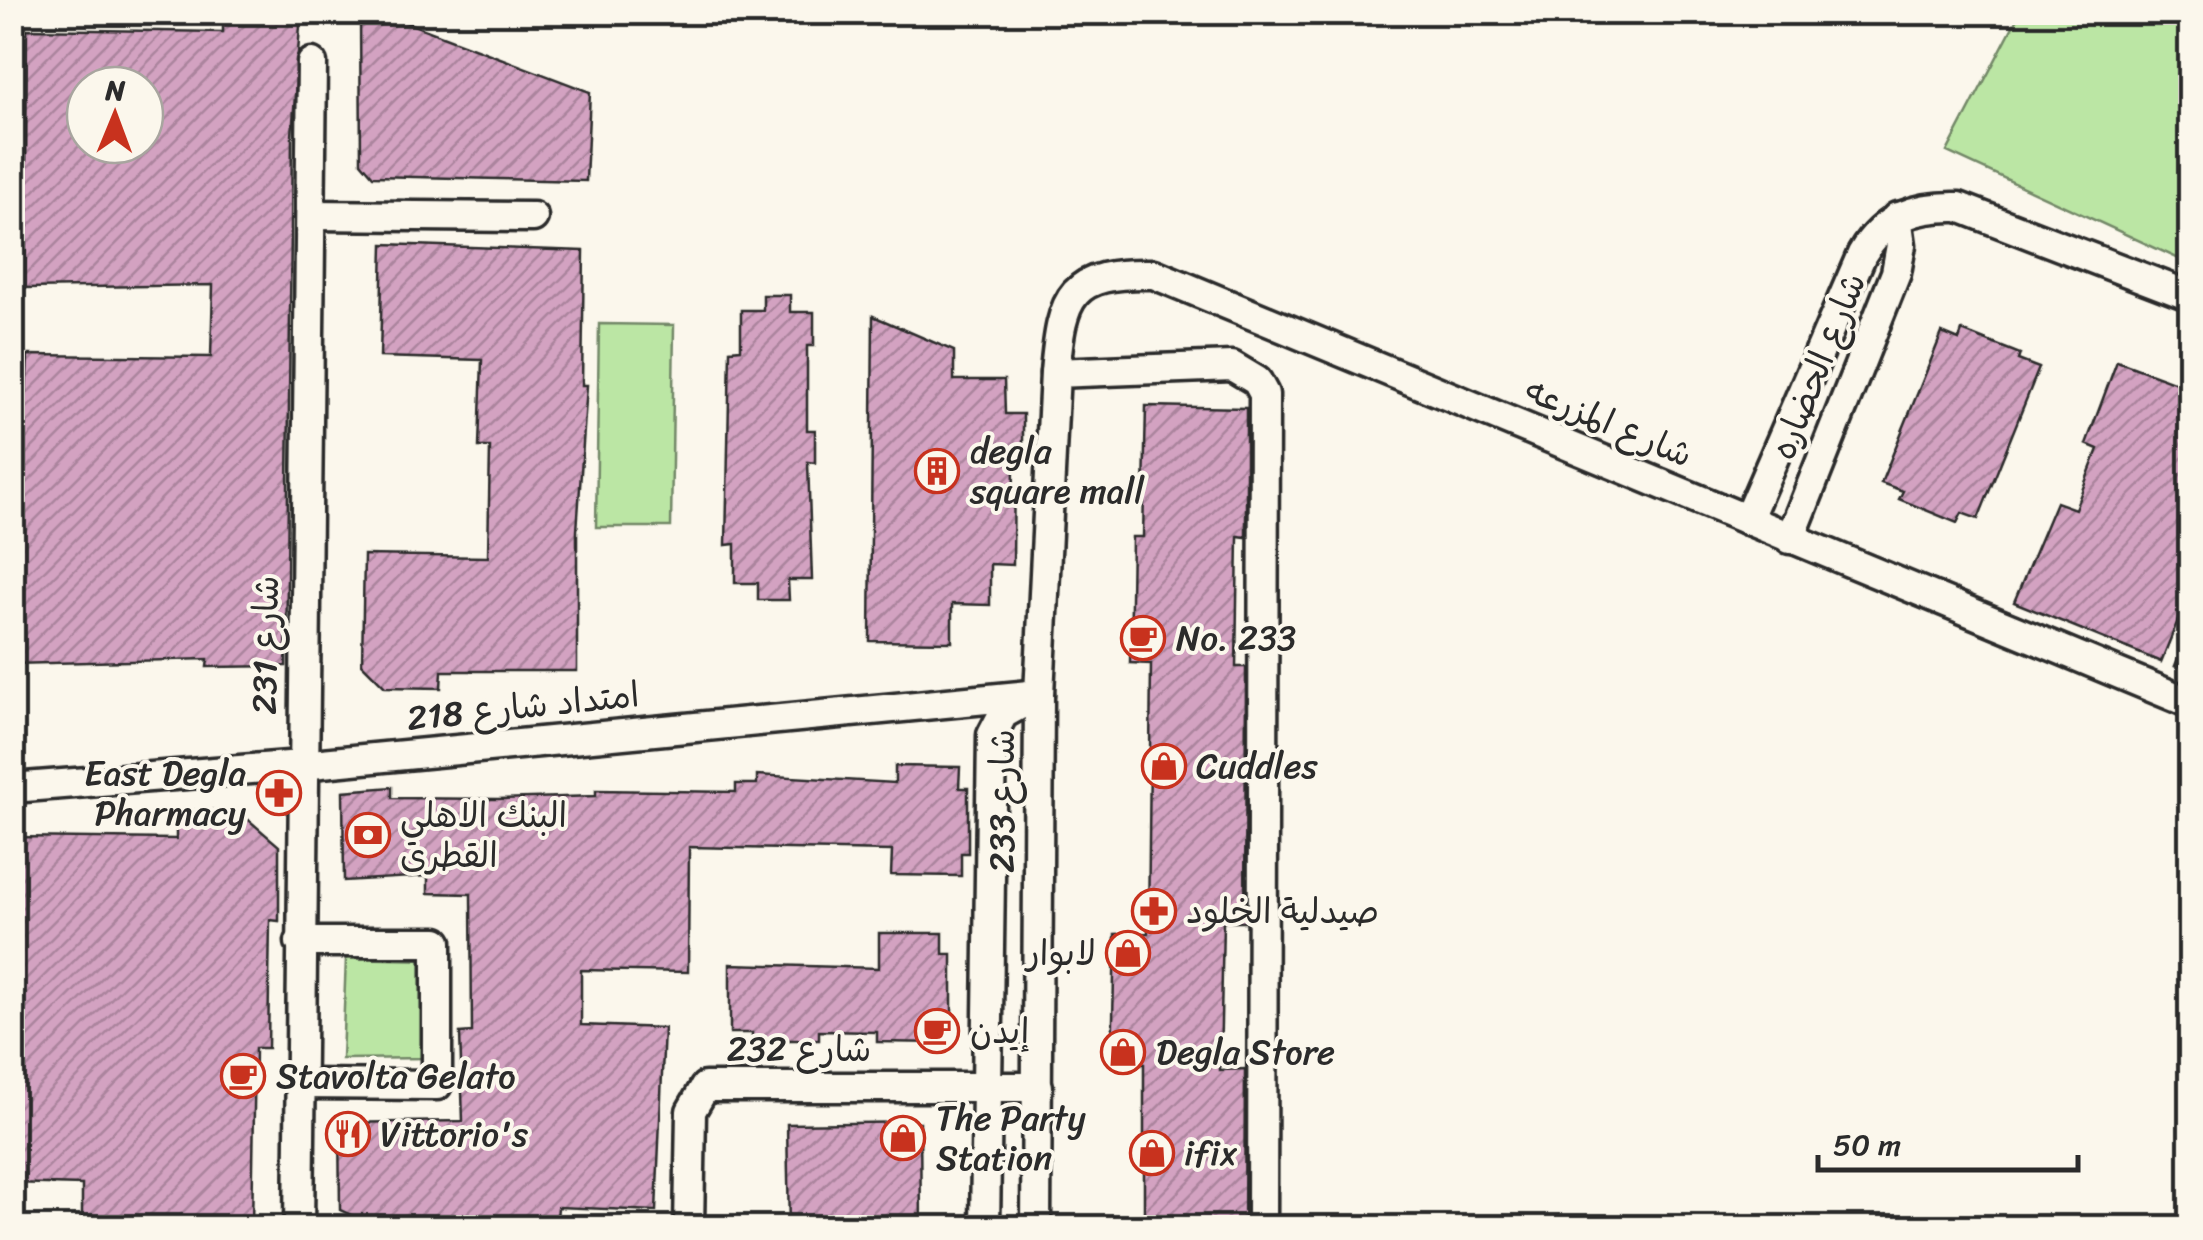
<svg xmlns="http://www.w3.org/2000/svg" width="2203" height="1240" viewBox="0 0 2203 1240" font-family="Sriracha,'Playpen Sans Arabic',sans-serif">
  <style>
    .green { fill: #bbe6a4; stroke: #738868; stroke-width: 2.5 }
    .building { fill: url(#building-hatch); stroke: #2b2b2b; stroke-width: 2.5; fill-rule: evenodd }
    .lines { fill: none; stroke-linecap: round; stroke-linejoin: round }
    .street-casing { stroke: #2b2b2b; stroke-width: 35 }
    .path { stroke: #2b2b2b; stroke-width: 6; stroke-dasharray: 10 8; stroke-linecap: butt }
    .street { stroke: #fbf7ec; stroke-width: 28 }
    .labels { text-anchor: middle; stroke-width: 8; stroke-linejoin: round; paint-order: stroke }
    .street-label { font-size: 35px; fill: #2b2b2b; stroke: #fbf7ec }
    .poi-label { font-size: 35px; fill: #2b2b2b; stroke: #fbf7ec; text-anchor: start }
  </style>
  <defs>
    <pattern id="building-hatch" width="6" height="6" patternUnits="userSpaceOnUse" patternTransform="scale(2.5)"><rect width="6" height="6" fill="#d3a2c1"/><path d="M-1 1l2-2M0 6l6-6M5 7l2-2" fill="none" stroke="#ab849d"/></pattern>
  </defs>
  <rect width="100%" height="100%" fill="#fbf7ec"/>
  <filter id="ink" filterUnits="userSpaceOnUse"><feTurbulence type="fractalNoise" baseFrequency=".01" numOctaves="2"/><feDisplacementMap in="SourceGraphic" scale="20" xChannelSelector="R" yChannelSelector="G"/><feConvolveMatrix kernelMatrix="1 2 1 2 8 2 1 2 1" color-interpolation-filters="sRGB"/></filter>
  <g filter="url(#ink)">
    <g class="green">
      <polygon points="2020,13 2190,13 2190,264 1947,152"/>
      <polygon points="599,324 674,325 671,527 596,527"/>
      <polygon points="346,958 429,960 428,1058 342,1059"/>
    </g>
    <g class="building">
      <path d="M223 12H301L292 136 286 666 207 667 208 659 12 664 28 355 211 357 213 285 25 288 27 29 223 32ZM85 85H145V145H85Z"/>
      <polygon points="360,12 379,12 590,92 586,181 373,176 361,162"/>
      <polygon points="383,244 584,251 582,385 587,385 577,531 577,671 442,671 441,688 385,687 362,664 364,555 488,557 490,447 479,447 482,360 380,357"/>
      <polygon points="763,295 790,295 790,312 814,312 814,346 807,346 807,430 815,430 815,463 808,462 812,580 788,580 789,600 758,600 758,583 735,583 735,544 726,545 730,350 741,349 741,310 763,310"/>
      <polygon points="873,316 954,351 954,380 1004,380 1005,414 1023,414 1023,455 1014,455 1013,565 990,564 990,605 952,604 952,642 870,641"/>
      <polygon points="1962,331 2020,354 2018,360 2039,368 1978,519 1962,513 1957,523 1899,499 1903,491 1881,483 1942,333 1959,340"/>
      <polygon points="2117,361 2190,388 2190,591 2161,662 2014,602 2056,502 2075,509 2098,449 2086,444"/>
      <polygon points="1146,406 1246,408 1246,537 1238,536 1236,667 1246,667 1245,922 1223,922 1220,1070 1245,1069 1244,1228 1144,1228 1144,1064 1112,1063 1115,934 1148,933 1151,664 1130,663 1132,537 1143,537"/>
      <polygon points="895,766 960,767 959,788 968,788 968,853 961,853 961,876 891,875 892,851 689,847 688,972 581,970 581,1025 664,1028 656,1211 558,1207 557,1219 477,1219 476,1223 357,1218 340,1210 339,1123 463,1121 460,1033 472,1032 471,894 428,893 428,876 344,881 343,791 392,787 392,798 498,799 596,796 596,790 736,792 736,784 757,784 757,775 895,783"/>
      <polygon points="176,810 237,810 279,846 279,921 270,920 268,1048 255,1048 252,1228 82,1228 82,1185 12,1183 12,837 176,839"/>
      <polygon points="879,933 943,933 943,954 952,954 952,1020 946,1019 946,1043 877,1042 877,1032 819,1031 819,1040 752,1040 752,1033 730,1033 730,964 879,968"/>
      <polygon points="920,1122 921,1228 789,1228 787,1124"/>
    </g>
    <g class="lines">
      <defs>
        <g id="street">
          <polyline points="311,215 533,217"/>
          <polyline points="1055,373 1232,366 1257,381 1264,394 1262,1228"/>
          <path d="M1747 520 1862 254C1884 216 1917 206 1959 207L2190 296"/>
          <polyline points="1790,539 1896,273 1901,245 1897,217"/>
          <polyline points="12,788 301,765 1039,694"/>
          <polyline points="300,1084 437,1085 437,942 300,942"/>
          <polyline points="299,1228 312,63"/>
          <polyline points="689,1228 691,1111 705,1087 1038,1087"/>
          <polyline points="985,1228 992,735 1003,714 1034,697"/>
          <path d="M1036 1228 1039 694 1055 373C1062 294 1070 272 1154 274L2190 703"/>
        </g>
      </defs>
      <use href="#street" class="street-casing"/>
      <polyline class="path" points="2176,668 2190,632"/>
      <use href="#street" class="street"/>
    </g>
  </g>
  <defs>
    <symbol id="building-ring" viewBox="-11 -11 22 22"><circle r="9.5" fill="#fbf7ec" stroke="#c8321e" stroke-width="1.5"/><path d="M-4-6H4V6H1V3H-1V6H-4ZM-2.5-4.3h1.7v1.8h-1.7ZM.8-4.3h1.7v1.8H.8ZM-2.5-1h1.7V.8h-1.7ZM.8-1h1.7V.8H.8Z" fill="#c8321e"/></symbol>
    <symbol id="cafe-ring" viewBox="-11 -11 22 22"><circle r="9.5" fill="#fbf7ec" stroke="#c8321e" stroke-width="1.5"/><path d="M-5.5-4.5H6V0H3Q3 3.5 0 3.5H-2.5Q-5.5 3.5-5.5 0ZM3-3.2v2h1.7v-2ZM-6 4.5H4V6H-6Z" fill="#c8321e"/></symbol>
    <symbol id="shop-ring" viewBox="-11 -11 22 22"><circle r="9.5" fill="#fbf7ec" stroke="#c8321e" stroke-width="1.5"/><path d="M-5-2.5h2.3a2.7 3.5 0 0 1 5.4 0H5L5.5 6h-11ZM-1.5-2.5h3a1.5 2.3 0 0 0-3 0Z" fill="#c8321e"/></symbol>
    <symbol id="pharmacy-ring" viewBox="-11 -11 22 22"><circle r="9.5" fill="#fbf7ec" stroke="#c8321e" stroke-width="1.5"/><path d="M-2-6h4v4h4v4h-4v4h-4v-4h-4v-4h4Z" fill="#c8321e"/></symbol>
    <symbol id="bank-ring" viewBox="-11 -11 22 22"><circle r="9.5" fill="#fbf7ec" stroke="#c8321e" stroke-width="1.5"/><path d="M-6-4H6V4H-6ZM0-2.3a2.3 2.3 0 1 0 0 4.6a2.3 2.3 0 1 0 0-4.6Z" fill="#c8321e"/></symbol>
    <symbol id="restaurant-ring" viewBox="-11 -11 22 22"><circle r="9.5" fill="#fbf7ec" stroke="#c8321e" stroke-width="1.5"/><path d="M-5-6h1v4h1v-4h1v4h1v-4h1v5L-1.5 .5V6h-2V.5L-5-1ZM5-6V6H3V1.5H1.5Q1.5-4 5-6Z" fill="#c8321e"/></symbol>
  </defs>
  <g fill-rule="evenodd">
    <use href="#building-ring" x="912" y="446" width="50" height="50"/>
    <use href="#cafe-ring" x="1118" y="613" width="50" height="50"/>
    <use href="#shop-ring" x="1139" y="741" width="50" height="50"/>
    <use href="#pharmacy-ring" x="254" y="768" width="50" height="50"/>
    <use href="#bank-ring" x="343" y="810" width="50" height="50"/>
    <use href="#pharmacy-ring" x="1129" y="886" width="50" height="50"/>
    <use href="#shop-ring" x="1103" y="928" width="50" height="50"/>
    <use href="#cafe-ring" x="912" y="1006" width="50" height="50"/>
    <use href="#shop-ring" x="1098" y="1027" width="50" height="50"/>
    <use href="#cafe-ring" x="218" y="1051" width="50" height="50"/>
    <use href="#restaurant-ring" x="323" y="1109" width="50" height="50"/>
    <use href="#shop-ring" x="878" y="1113" width="50" height="50"/>
    <use href="#shop-ring" x="1127" y="1128" width="50" height="50"/>
  </g>
  <g class="labels">
    <g class="street-label">
      <text transform="translate(1818 366) rotate(-68)" y="12">شارع الحضاره</text>
      <text transform="translate(1609 422) rotate(23)" y="12">شارع المزرعه</text>
      <text transform="translate(265 645) rotate(-89)" y="12">شارع 231</text>
      <text transform="translate(523 706) rotate(-6)" y="12">امتداد شارع 218</text>
      <text transform="translate(1002 801) rotate(-90)" y="12">شارع 233</text>
      <text x="799" y="1061">شارع 232</text>
    </g>
    <g class="poi-label">
      <text x="970" y="463">degla<tspan x="970" dy="40">square mall</tspan></text>
      <text x="1176" y="650">No. 233</text>
      <text x="1196" y="778">Cuddles</text>
      <text x="246" y="785" text-anchor="end">East Degla<tspan x="246" dy="40">Pharmacy</tspan></text>
      <text x="400" y="827">البنك الاهلي<tspan x="400" dy="40">القطرى</tspan></text>
      <text x="1186" y="923">صيدلية الخلود</text>
      <text x="1096" y="965" text-anchor="end">لابوار</text>
      <text x="970" y="1043">إيدن</text>
      <text x="1156" y="1064">Degla Store</text>
      <text x="276" y="1088">Stavolta Gelato</text>
      <text x="936" y="1130">The Party<tspan x="936" dy="40">Station</tspan></text>
      <text x="380" y="1146">Vittorio's</text>
      <text x="1184" y="1165">ifix</text>
    </g>
  </g>
  <rect width="2203" height="1240" fill="none" stroke="#fbf7ec" stroke-width="50"/>
  <rect x="25" y="25" width="2153" height="1190" fill="none" stroke="#2b2b2b" stroke-width="4" filter="url(#ink)"/>
  <g transform="translate(115 115) rotate(1)"><circle r="48" fill="#fbf7ec" stroke="#a8a59f" stroke-width="2.5"/>
  <path d="M0-8L18 38L0 25L-18 38Z" fill="#c8321e"/>
  <text y="-15" font-size="28" font-weight="bold" text-anchor="middle" fill="#2b2b2b">N</text>
  </g>
  <path d="M1818 1155v15h260v-15" fill="none" stroke="#2b2b2b" stroke-width="5"/>
  <text x="1833" y="1155" font-size="30" fill="#2b2b2b" stroke="#fbf7ec" stroke-width="8" paint-order="stroke">50 m</text>
</svg>
